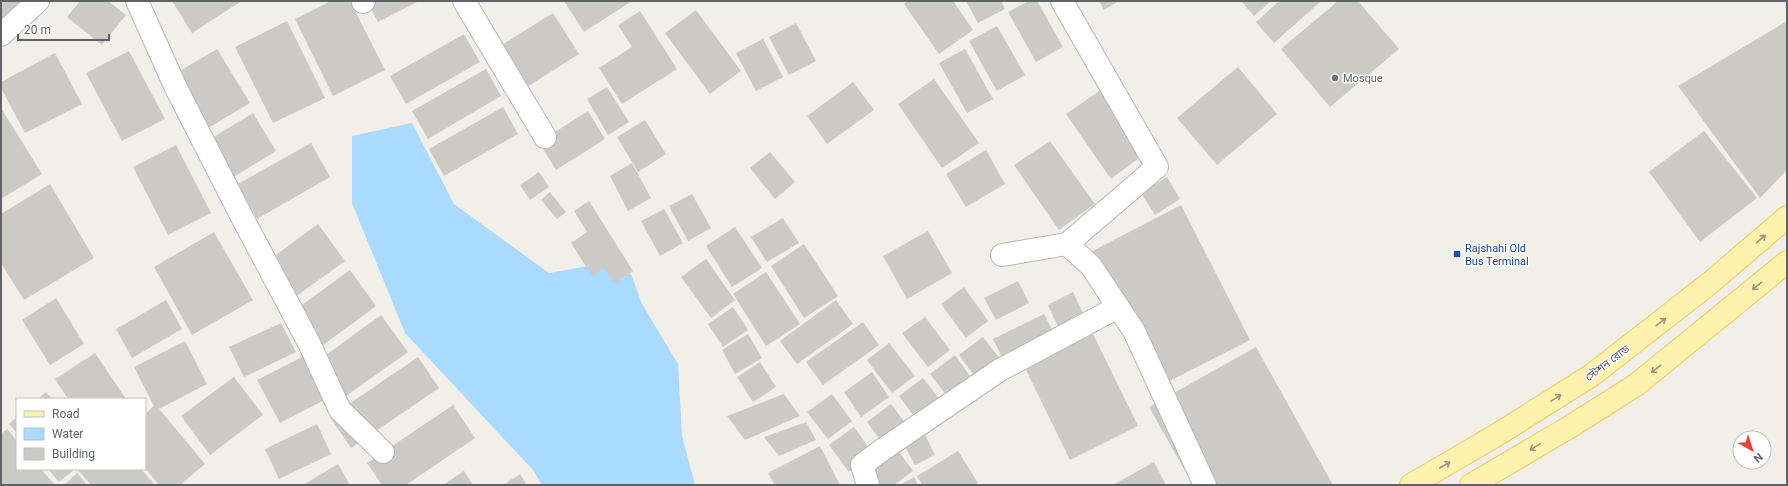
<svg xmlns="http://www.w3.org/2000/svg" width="1788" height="486" viewBox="0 0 1788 486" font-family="Roboto,'Noto Sans Bengali',sans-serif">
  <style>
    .water { fill: #aadaff }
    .building { fill: #cccac5 }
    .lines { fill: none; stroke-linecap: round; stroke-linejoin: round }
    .minor-casing { stroke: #b5b8bc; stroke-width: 24 }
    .major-casing { stroke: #f2c960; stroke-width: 24 }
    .minor { stroke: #fff; stroke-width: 22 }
    .major { stroke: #fff2af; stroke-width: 22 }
    .oneway { stroke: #979581 }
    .worship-dot { fill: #6b7280; stroke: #fff; stroke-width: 1.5 }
    .transit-dot { fill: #1a4fb4; stroke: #fff; stroke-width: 1.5 }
    .labels { text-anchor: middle; stroke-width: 3; stroke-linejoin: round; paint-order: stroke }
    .worship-label { font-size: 11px; fill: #5b616d; stroke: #fff; text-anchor: start }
    .transit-label { font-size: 11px; fill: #164399; stroke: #fff; text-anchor: start }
    .street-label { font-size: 11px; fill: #5f6368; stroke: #fff }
  </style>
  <rect width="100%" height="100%" fill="#f1efe8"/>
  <polygon class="water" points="412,123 454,204 549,273 594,265 631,274 642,304 678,364 682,436 695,485 542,485 533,470 405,333 352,203 352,136"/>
  <g class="building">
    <polygon points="1,1 29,1 38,19 1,39"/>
    <polygon points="80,1 108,1 126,15 102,45 67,17"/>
    <polygon points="172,1 239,1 240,2 192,33"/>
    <polygon points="331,1 350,1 385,70 333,96 295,19"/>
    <polygon points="367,1 419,1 378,22"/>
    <polygon points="564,1 632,1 584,32"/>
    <polygon points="908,1 953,1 973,30 939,54 904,4"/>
    <polygon points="966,1 1001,1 1005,9 978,23"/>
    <polygon points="1029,1 1037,1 1063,47 1036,62 1008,12"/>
    <polygon points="1099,1 1119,1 1104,10"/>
    <polygon points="1241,1 1271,1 1254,16"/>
    <polygon points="1279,1 1321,1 1274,43 1256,22"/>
    <polygon points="1338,1 1358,1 1399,49 1330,107 1281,49"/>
    <polygon points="696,10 741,71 710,94 665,33"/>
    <polygon points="640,11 677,69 622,104 599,68 632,47 618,25"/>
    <polygon points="553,13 579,54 511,97 484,56"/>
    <polygon points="287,21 325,98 273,123 235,47"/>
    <polygon points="1787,21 1787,170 1760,198 1678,86"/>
    <polygon points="796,23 816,61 789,75 769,37"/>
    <polygon points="997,26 1025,75 997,91 969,41"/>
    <polygon points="464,34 480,62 406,104 390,76"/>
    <polygon points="763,39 783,77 756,91 736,53"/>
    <polygon points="217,49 250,103 193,137 161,82"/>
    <polygon points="965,49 993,99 967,113 939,63"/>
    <polygon points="129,51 165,119 122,141 86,73"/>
    <polygon points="55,53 82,104 25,133 1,88 1,82"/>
    <polygon points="1238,67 1277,114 1217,165 1177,118"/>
    <polygon points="486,69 501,96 428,139 412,111"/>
    <polygon points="934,79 979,143 942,168 898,104"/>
    <polygon points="853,82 874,110 827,144 807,116"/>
    <polygon points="607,87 629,122 608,135 587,99"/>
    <polygon points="1102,89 1146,153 1111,179 1066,114"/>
    <polygon points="503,107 518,134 444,176 429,149"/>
    <polygon points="1,108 42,174 1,199"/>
    <polygon points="588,111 605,139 556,170 539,142"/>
    <polygon points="253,113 276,151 219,186 196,148"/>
    <polygon points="645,120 666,154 638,172 617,137"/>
    <polygon points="1704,131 1757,198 1700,242 1649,172"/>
    <polygon points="1050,141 1095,204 1059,230 1014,165"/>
    <polygon points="311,143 330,177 257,219 238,184"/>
    <polygon points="176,145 211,213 168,235 133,167"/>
    <polygon points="986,150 1005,184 966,207 946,174"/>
    <polygon points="770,152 795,182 775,199 750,168"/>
    <polygon points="632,163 651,198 628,211 610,176"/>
    <polygon points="539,172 549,187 530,200 520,185"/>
    <polygon points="1167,177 1180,199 1155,215 1141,193"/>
    <polygon points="50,184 94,258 24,300 1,263 1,214"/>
    <polygon points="550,192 566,212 557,219 541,200"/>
    <polygon points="692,194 711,228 688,241 669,206"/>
    <polygon points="589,201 633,271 614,283 604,268 592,276 571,243 587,232 574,211"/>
    <polygon points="1181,205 1250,340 1152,390 1083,256"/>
    <polygon points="664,209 683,243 660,256 641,221"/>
    <polygon points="783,218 799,243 767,262 751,237"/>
    <polygon points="318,224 345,261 284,305 257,269"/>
    <polygon points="735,227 762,268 732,287 706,246"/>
    <polygon points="928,231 952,273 907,299 883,256"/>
    <polygon points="214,232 253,300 192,335 154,267"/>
    <polygon points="804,244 838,296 804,318 771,266"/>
    <polygon points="706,259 735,300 711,318 681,277"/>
    <polygon points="350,270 376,306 315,351 288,315"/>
    <polygon points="766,272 800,324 766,346 733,294"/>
    <polygon points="1018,281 1029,303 996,320 984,298"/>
    <polygon points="964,287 988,321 966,338 941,304"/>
    <polygon points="1073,292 1091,330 1065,342 1048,305"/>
    <polygon points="56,298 84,344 50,365 22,320"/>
    <polygon points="166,300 182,329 132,358 116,329"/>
    <polygon points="836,300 853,324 797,364 780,341"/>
    <polygon points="733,307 748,330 723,347 708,324"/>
    <polygon points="1044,314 1059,343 1008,369 993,339"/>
    <polygon points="381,315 408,352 346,396 319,360"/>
    <polygon points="925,317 950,350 928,367 902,333"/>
    <polygon points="863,322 879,345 823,385 806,362"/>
    <polygon points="281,323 296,352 244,377 229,347"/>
    <polygon points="748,334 762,358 735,374 722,350"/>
    <polygon points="1093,334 1138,426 1070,460 1025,368"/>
    <polygon points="983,337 1004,364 979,382 959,355"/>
    <polygon points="185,341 207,384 159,409 205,464 180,485 159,485 145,468 145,414 154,406 134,367"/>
    <polygon points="889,343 915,376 892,393 867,360"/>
    <polygon points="1256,347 1333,485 1193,485 1149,407"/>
    <polygon points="95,353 126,399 68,399 55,379"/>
    <polygon points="308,354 330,397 280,423 257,380"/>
    <polygon points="955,355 975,383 951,401 930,374"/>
    <polygon points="418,357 439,388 351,448 330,417"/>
    <polygon points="760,362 776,387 753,402 737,377"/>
    <polygon points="872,372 889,397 861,417 844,392"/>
    <polygon points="234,377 263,415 210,455 181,416"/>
    <polygon points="923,378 944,405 919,423 899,396"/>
    <polygon points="46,392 52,399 38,399"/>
    <polygon points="784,394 800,416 745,440 727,416"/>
    <polygon points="832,394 852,421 828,439 807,412"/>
    <polygon points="891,404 911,431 887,449 867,422"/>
    <polygon points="453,405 475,438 406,485 382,485 367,463"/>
    <polygon points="17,417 17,433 9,424"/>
    <polygon points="806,422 816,440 779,456 764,437"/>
    <polygon points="317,424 331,454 279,479 265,449"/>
    <polygon points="854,427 874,455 849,472 829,445"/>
    <polygon points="7,429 17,441 17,469 41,469 55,485 1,485 1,434"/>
    <polygon points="924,433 935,455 915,465 903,443"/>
    <polygon points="820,446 840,485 775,485 768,473"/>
    <polygon points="897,449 913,471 894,485 881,485 869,470"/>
    <polygon points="958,451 978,483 974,485 922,485 917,476"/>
    <polygon points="1154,462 1166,485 1113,485"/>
    <polygon points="338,464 350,485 303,485"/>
    <polygon points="48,469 75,469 59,482"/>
    <polygon points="80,469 141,469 155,485 91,485 78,470"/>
    <polygon points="464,471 473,485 443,485"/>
    <polygon points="77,473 87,485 64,485"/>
    <polygon points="520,474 527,485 503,485"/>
    <polygon points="914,477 918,485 900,485"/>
  </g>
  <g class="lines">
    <defs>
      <g id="minor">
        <polyline points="137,1 176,88 244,221 309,343 340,410 383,452"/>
        <polyline points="464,1 545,137"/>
        <polyline points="1062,1 1157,167 1067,244"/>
        <polyline points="363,2 364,1"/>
        <polyline points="1,35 38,1"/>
        <polyline points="1002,255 1067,244 1091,266 1134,331 1205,485"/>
        <polyline points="868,485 862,465 882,450 1000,370 1118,307"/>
      </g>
      <g id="major">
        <polyline points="1411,485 1500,433 1592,375 1710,283 1787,217"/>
        <polyline points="1471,485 1568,428 1636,385 1787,262"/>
      </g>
    </defs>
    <use href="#minor" class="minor-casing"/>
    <use href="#major" class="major-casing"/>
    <use href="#minor" class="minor"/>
    <use href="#major" class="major"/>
  </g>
  <defs><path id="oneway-shaft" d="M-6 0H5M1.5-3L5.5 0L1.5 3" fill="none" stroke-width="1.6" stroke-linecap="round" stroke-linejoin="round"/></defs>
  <g class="oneway">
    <use href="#oneway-shaft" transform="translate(1761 239) rotate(-41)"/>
    <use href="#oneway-shaft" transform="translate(1757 286) rotate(141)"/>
    <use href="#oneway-shaft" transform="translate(1661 322) rotate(-38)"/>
    <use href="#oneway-shaft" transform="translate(1656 369) rotate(141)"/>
    <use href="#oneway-shaft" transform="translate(1556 398) rotate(-32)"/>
    <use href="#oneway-shaft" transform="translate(1535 447) rotate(149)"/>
    <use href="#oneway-shaft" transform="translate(1445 465) rotate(-30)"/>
  </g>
  <circle class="worship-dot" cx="1335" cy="78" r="4"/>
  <rect class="transit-dot" x="1453" y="250" width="8" height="8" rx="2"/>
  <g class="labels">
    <g class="worship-label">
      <text x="1343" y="82">Mosque</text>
    </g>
    <g class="transit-label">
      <text x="1465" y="252">Rajshahi Old<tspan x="1465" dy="13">Bus Terminal</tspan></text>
    </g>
    <g class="street-label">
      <text transform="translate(1607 363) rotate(-37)" y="4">স্টেশন রোড</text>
    </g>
  </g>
  <rect width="1788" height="486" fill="none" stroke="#5f6368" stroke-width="4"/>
  <rect x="16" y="398" width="130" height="72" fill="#ffffff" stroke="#bfc1c3"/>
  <rect x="24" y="411" width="20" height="6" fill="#fff2af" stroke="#bfc1c3"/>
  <text x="52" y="418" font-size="12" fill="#5f6368">Road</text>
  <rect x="24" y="428" width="20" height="12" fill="#aadaff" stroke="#bfc1c3"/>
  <text x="52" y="438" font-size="12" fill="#5f6368">Water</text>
  <rect x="24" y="448" width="20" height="12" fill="#cccac5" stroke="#bfc1c3"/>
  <text x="52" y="458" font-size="12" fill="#5f6368">Building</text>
  <g transform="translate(1752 450) rotate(141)"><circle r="19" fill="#ffffff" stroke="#bfc1c3"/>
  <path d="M0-3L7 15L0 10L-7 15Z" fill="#ea4335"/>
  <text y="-6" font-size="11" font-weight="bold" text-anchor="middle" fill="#5f6368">N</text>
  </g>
  <path d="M18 34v6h91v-6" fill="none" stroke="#5f6368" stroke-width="2"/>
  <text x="24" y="34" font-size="12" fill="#5f6368" stroke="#ffffff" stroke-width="3" paint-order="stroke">20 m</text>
</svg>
